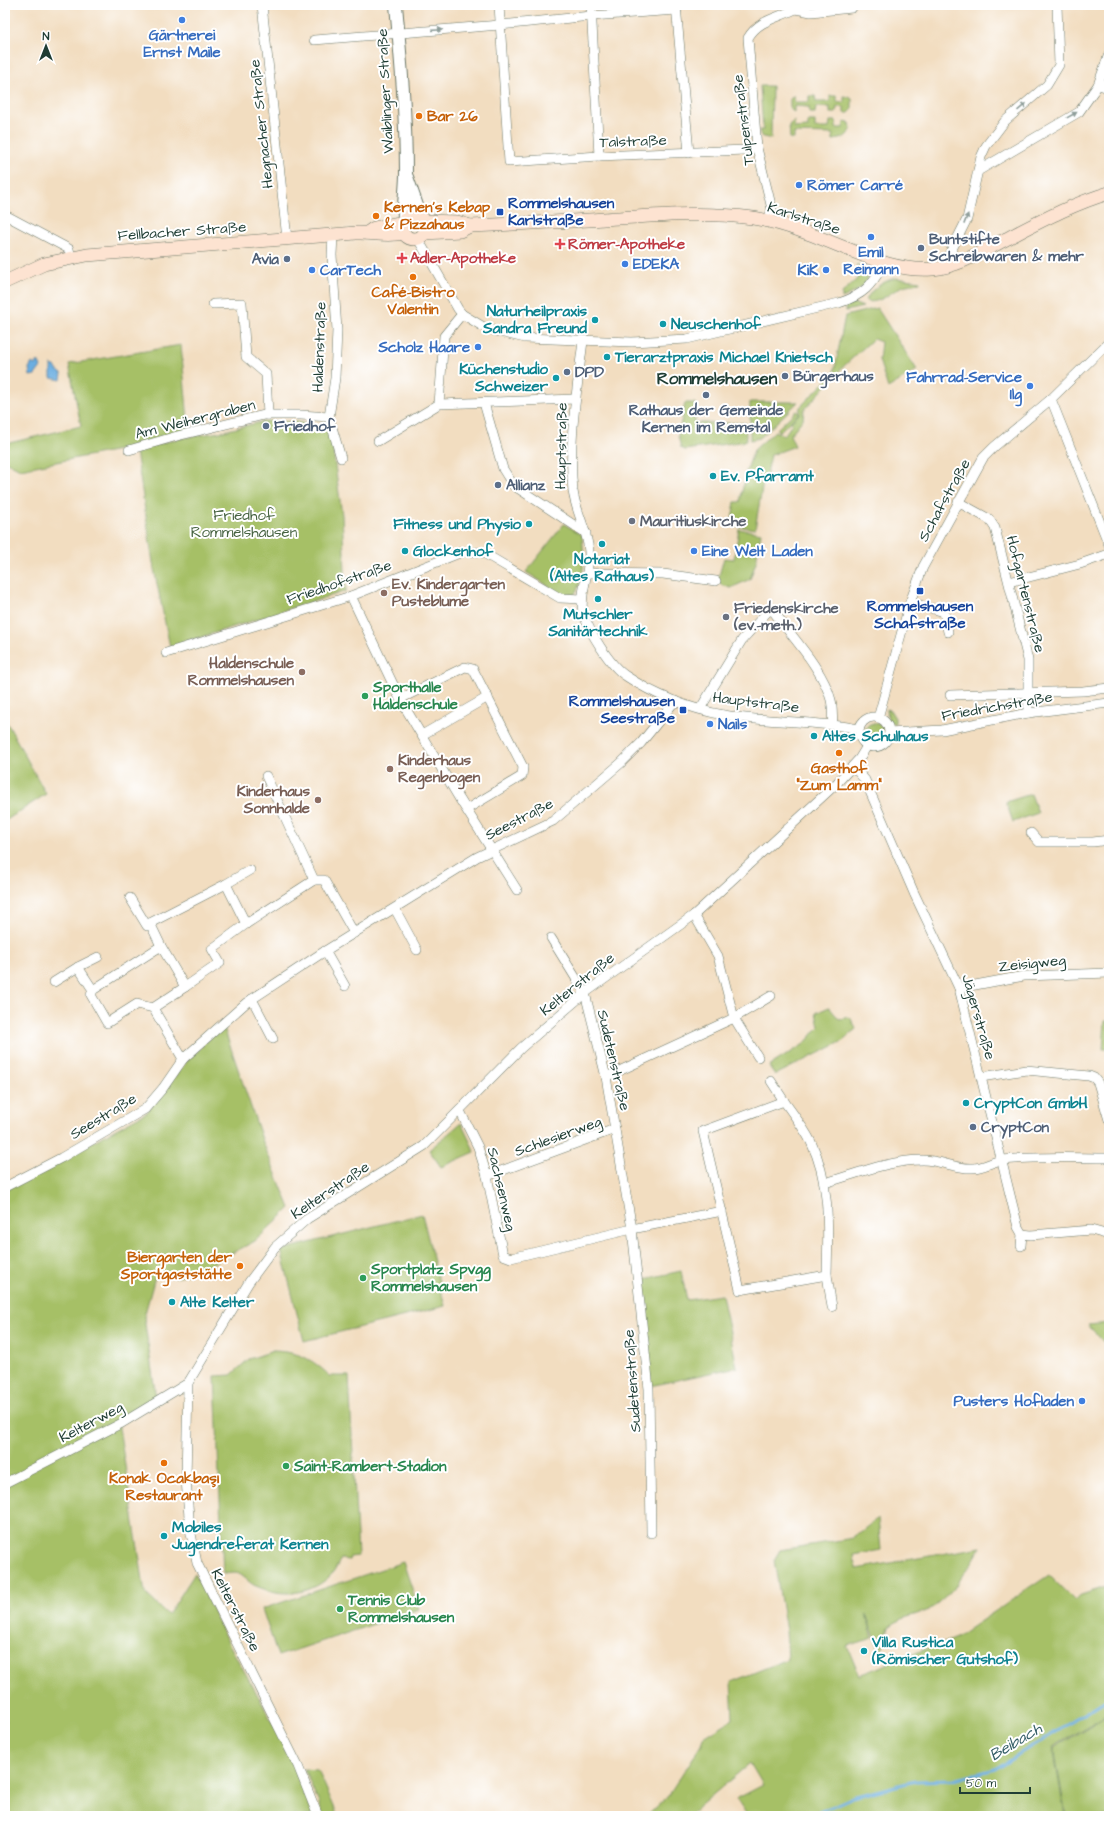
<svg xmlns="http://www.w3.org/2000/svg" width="1114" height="1821" viewBox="0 0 1114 1821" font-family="'Architects Daughter',sans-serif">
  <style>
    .green { fill: #a6c066; stroke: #627e4d }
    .water { fill: #6caee1; stroke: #46768a }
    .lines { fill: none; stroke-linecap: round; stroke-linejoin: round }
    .stream { stroke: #6caee1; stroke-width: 3 }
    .minor-casing { stroke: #697565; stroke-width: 10 }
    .tertiary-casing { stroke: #697565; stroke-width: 14 }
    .secondary-casing { stroke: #697565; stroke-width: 14 }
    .minor { stroke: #fff; stroke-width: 9 }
    .tertiary { stroke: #fff; stroke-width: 12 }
    .secondary { stroke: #fde3d1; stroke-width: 13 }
    .oneway { fill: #8f9e9a }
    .shop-dot { fill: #3f7fe0; stroke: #fff; stroke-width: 1.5 }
    .food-dot { fill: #e8710a; stroke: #fff; stroke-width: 1.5 }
    .transit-dot { fill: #1a4fb4; stroke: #fff; stroke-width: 1.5 }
    .health-dot { fill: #e0444e; stroke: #fff; stroke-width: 1.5 }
    .service-dot { fill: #5c6f8a; stroke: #fff; stroke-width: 1.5 }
    .culture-dot { fill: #0f9aa8; stroke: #fff; stroke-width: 1.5 }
    .worship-dot { fill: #6b7280; stroke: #fff; stroke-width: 1.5 }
    .education-dot { fill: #8d6e63; stroke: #fff; stroke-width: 1.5 }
    .leisure-dot { fill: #2e9e5b; stroke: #fff; stroke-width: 1.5 }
    .labels { text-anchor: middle; stroke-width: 4; stroke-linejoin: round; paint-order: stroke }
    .shop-label { font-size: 15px; font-weight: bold; fill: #366cbe; stroke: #fff; text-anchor: start }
    .street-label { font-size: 15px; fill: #1f3d34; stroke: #fff }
    .food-label { font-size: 15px; font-weight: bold; fill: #c56008; stroke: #fff }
    .transit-label { font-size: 15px; font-weight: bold; fill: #164399; stroke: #fff; text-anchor: start }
    .service-label { font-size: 15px; font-weight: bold; fill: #4e5e75; stroke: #fff; text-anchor: start }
    .health-label { font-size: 15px; font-weight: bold; fill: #be3a42; stroke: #fff; text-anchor: start }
    .culture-label { font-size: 15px; font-weight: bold; fill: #0d838f; stroke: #fff; text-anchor: start }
    .park-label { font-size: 15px; fill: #486443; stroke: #fff }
    .worship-label { font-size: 15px; font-weight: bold; fill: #5b616d; stroke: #fff; text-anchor: start }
    .education-label { font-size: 15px; font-weight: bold; fill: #785e54; stroke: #fff; text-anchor: start }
    .leisure-label { font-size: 15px; font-weight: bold; fill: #27864d; stroke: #fff; text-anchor: start }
    .water-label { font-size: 16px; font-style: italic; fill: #365f68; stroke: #fff }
    .quarter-label { font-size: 17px; font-weight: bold; fill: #1f3d34; stroke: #fff }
  </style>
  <rect width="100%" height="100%" fill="#fff"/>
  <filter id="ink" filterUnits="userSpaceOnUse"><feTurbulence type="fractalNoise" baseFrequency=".025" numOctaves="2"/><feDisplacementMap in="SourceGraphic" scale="8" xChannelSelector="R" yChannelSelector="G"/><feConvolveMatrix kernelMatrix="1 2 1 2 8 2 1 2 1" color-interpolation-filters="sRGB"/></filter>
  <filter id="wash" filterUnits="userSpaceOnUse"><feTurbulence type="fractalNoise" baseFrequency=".012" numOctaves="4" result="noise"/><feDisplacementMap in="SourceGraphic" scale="16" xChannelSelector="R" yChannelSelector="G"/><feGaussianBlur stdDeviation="0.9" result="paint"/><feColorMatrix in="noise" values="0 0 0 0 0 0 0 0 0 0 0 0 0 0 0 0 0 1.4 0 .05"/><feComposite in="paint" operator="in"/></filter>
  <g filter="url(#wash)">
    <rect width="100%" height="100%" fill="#f2ddc0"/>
    <g class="green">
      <polygon points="760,86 772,86 771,139 761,136 759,130 763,130"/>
      <polygon points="794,95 794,102 809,102 809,96 815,96 816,102 830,102 830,96 837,96 837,102 844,103 844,96 849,97 852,99 852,110 849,113 844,113 844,107 837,107 836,113 830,113 830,107 816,107 815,113 809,113 809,107 794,106 794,112 790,109 790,99"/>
      <path d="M794 121V128L808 127V121H815V128H829L830 121H836V128H843L844 122 850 123 851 128C848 137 842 139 833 140V134L794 133V139L790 138 789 125Z"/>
      <path d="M857 264 868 273C870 286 852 294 842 298V293L857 279Z"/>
      <path d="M895 278 920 281V283C914 284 907 284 901 287 890 292 879 305 866 301 869 290 884 281 895 278Z"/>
      <polygon points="853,303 863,307 846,311 844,305"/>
      <polygon points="877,308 917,370 888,388 879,360 881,342 873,339 845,365 804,410 803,419 790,435 795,446 771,455 765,482 759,480 763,482 755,529 731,525 735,502 740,502 743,487 747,476 745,475 754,450 775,431 784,436 792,424 791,422 799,414 800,407 834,373 845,316"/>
      <polygon points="181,345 189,431 129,448 20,469 5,461 5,444 81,426 69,364"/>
      <polygon points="750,402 798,402 760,438 750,440"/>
      <polygon points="685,403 695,403 695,423 746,423 746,441 685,450 681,448 678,436"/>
      <polygon points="796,411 799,413 779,432 777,429"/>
      <polygon points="265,421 297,422 330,429 342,515 346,591 170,647 154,569 136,451 176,439 220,432"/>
      <path d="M564 524 582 535C584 555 586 577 574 595L561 594 526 572Z"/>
      <polygon points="739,529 761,533 756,562 750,579 731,588 721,585 718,579 724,558 734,559"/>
      <polygon points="887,709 890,710 895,718 895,725 888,720"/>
      <polygon points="5,719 46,794 5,821"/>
      <circle cx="874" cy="732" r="9"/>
      <polygon points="1031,794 1038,813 1013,822 1006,802"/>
      <polygon points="829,1007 839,1019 850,1017 856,1029 843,1041 775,1075 769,1066 804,1044 819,1027 816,1013"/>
      <polygon points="1105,1021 1109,1021 1109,1049 1103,1049"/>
      <path d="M223 1025 264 1145 290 1208 255 1241 202 1269 179 1277H155L144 1317 156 1398 118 1421 145 1593 168 1615 195 1573C209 1600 220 1629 235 1655 265 1707 294 1759 313 1816H5V1190L147 1112 186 1062Z"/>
      <polygon points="461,1123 475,1152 441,1167 429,1150"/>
      <polygon points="422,1214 445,1306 304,1341 281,1250"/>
      <polygon points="681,1271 687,1300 722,1295 737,1367 650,1386 640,1280"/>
      <polygon points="1109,1323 1109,1348 1088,1325"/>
      <path d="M273 1351C299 1352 311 1358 330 1376H349L358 1556 350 1557 349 1560 341 1559C338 1563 336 1569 333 1573 313 1595 283 1598 256 1586 250 1584 244 1576 239 1574 235 1572 227 1574 223 1574L215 1376 231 1375 249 1359Z"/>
      <path d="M878 1518 881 1550 854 1555 856 1569 981 1547C970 1567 948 1601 928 1610 914 1616 901 1617 889 1627L881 1653 866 1614 873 1638 847 1646 859 1675 957 1637 1049 1575 1074 1600 1081 1595 1109 1586V1714L1053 1747 1065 1816H747L736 1799 763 1785 750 1763 688 1816H647L669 1795 702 1744 704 1737 733 1719 731 1682 788 1659 786 1631 774 1560 780 1550 853 1538Z"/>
      <polygon points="403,1562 419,1609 278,1656 262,1609"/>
      <polygon points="1109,1715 1109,1816 1066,1816 1054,1748"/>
      <polygon points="304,1769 316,1770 319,1772 338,1816 323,1816 318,1801"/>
    </g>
    <g class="water">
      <polygon points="38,361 41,367 35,375 30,376 29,368 32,363 35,365"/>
      <polygon points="51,365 55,366 57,370 62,374 61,380 51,378"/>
    </g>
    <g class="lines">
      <polyline class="stream" points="810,1816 853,1797 915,1781 954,1780 995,1769 1109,1698"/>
    </g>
  </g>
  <g filter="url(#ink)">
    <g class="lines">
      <defs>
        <g id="minor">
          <polyline points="262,5 287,239"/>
          <polyline points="499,5 509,162 599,156 745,150 757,148"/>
          <polyline points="591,5 599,156"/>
          <polyline points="676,5 689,153"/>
          <polyline points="796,9 811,12 852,8"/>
          <polyline points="314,40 500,25 591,16 677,10"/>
          <polyline points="1098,85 1109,88"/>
          <polyline points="978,171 1079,112 1098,85 1109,54"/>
          <polyline points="5,215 69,249 71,258"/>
          <path d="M768 221 772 209 757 148 748 38C760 17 784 18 802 5"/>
          <polyline points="333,235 332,255 337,330 335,378 329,417 341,458"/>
          <path d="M418 239 458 309 462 314 487 329 525 338 632 342 687 339 839 303C864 295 871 286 884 264"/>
          <polyline points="943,267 967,219 981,157 986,146 1005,121 1047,85 1059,65 1057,5"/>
          <polyline points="213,304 242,303 246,357 266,374 268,415"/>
          <path d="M583 341C577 390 568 442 573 491 576 513 588 531 589 552 590 570 579 597 583 612 588 630 610 666 626 676 654 695 690 709 724 715 768 723 814 720 859 729"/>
          <polyline points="1051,399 1109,545"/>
          <polyline points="484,403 503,469 513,485 586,533"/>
          <polyline points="439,404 575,399"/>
          <polyline points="378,441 439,404 444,336 462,314"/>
          <polyline points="129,450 177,436 264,415 301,415 329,417"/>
          <polyline points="958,502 989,519 995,528 1028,660 1028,713"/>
          <polyline points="588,573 663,574 716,581"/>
          <polyline points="1009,582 1080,564 1109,554"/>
          <polyline points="351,596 400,699 459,798 517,890"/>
          <polyline points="910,602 944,612 948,632"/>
          <polyline points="166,653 351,596 462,552 482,552 560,598 582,599"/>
          <polyline points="950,695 1083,691 1109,688"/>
          <polyline points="400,699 465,667 473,669 523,767 522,776 467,809"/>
          <path d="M700 709 742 640 769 610 774 612C792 637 823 669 831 700 833 708 832 717 833 725"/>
          <circle cx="874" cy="732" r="15"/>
          <polyline points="878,718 910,602 923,567 983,458 994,447 1051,399 1109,342"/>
          <polyline points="889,733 942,730 1028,713 1109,703"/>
          <polyline points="422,735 488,697"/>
          <polyline points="853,766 865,780 914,893 959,988 1018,1227 1022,1234 1021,1246"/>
          <polyline points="266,776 314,880 324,880 354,933"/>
          <polyline points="1031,833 1039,842 1093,842 1109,840"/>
          <polyline points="226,884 250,870"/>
          <polyline points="130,898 147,926 150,923"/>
          <polyline points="395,909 417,950"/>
          <polyline points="694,915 718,956 734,1018 758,1057"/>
          <polyline points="551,938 585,993 606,1077 632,1229 649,1389 651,1533"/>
          <polyline points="325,951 345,986"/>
          <polyline points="78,967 98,957"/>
          <polyline points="54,982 78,967 93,990 91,995 107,1023 137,1004 153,1008"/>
          <polyline points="185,987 220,963 212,949 246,924"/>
          <polyline points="959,988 1024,976 1109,973"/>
          <polyline points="93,990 161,946"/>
          <polyline points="252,999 273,1039"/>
          <polyline points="183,1059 153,1008 185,987 161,946 150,923 226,884 246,924 314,880"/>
          <polyline points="606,1077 734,1018 771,996"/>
          <polyline points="981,1077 1026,1070 1089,1076 1094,1078 1098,1083 1109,1120"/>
          <polyline points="771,1081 784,1101"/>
          <path d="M784 1101C793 1114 804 1128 811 1142 831 1184 828 1230 827 1275L740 1290 703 1131Z"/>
          <polyline points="460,1111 478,1147 487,1176 503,1255 511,1258 632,1229 722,1211"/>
          <polyline points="487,1176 615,1129"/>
          <path d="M825 1183C856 1174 890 1160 923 1160 940 1160 956 1169 973 1168 984 1168 993 1161 1002 1160 1037 1156 1074 1158 1109 1158"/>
          <polyline points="5,1187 61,1158 145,1109 163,1088 183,1059 246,1003 325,951 477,857 553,821 621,763 641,743 675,701"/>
          <polyline points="1022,1234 1031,1235 1091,1230 1109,1235"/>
          <polyline points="827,1275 832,1307"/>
          <polyline points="5,1483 122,1423 188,1383"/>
          <polyline points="318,1816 298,1766 197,1563 190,1529 186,1480 188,1383 249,1282 275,1247 307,1219 424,1146 521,1048 585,993 694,915 835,785 859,759 867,746"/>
        </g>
        <g id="tertiary">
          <path d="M396 5C401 61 406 117 406 173 406 189 403 204 404 219"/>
          <polyline points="407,177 421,217"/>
        </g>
        <g id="secondary">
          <circle cx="414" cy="227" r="12"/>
          <path d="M425 221 457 222 470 226C515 224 559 222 604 219 654 216 703 211 753 218 785 223 816 236 845 248 874 260 900 271 932 269 958 267 983 251 1006 239 1039 222 1072 204 1109 193"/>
          <polyline points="367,233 374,228 403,222"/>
          <polyline points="425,233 460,231 470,226"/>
          <path d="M5 282 44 264 87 255 356 233C372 232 386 237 403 233"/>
        </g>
      </defs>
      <use href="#minor" class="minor-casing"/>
      <use href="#tertiary" class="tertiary-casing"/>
      <use href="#secondary" class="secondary-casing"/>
      <use href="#minor" class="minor"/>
      <use href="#tertiary" class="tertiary"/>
      <use href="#secondary" class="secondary"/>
    </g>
    <defs><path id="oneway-solid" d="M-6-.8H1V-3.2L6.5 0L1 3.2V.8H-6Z"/></defs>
    <g class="oneway">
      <use href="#oneway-solid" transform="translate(437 30) rotate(-4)"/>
      <use href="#oneway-solid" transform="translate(1022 107) rotate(-41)"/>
      <use href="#oneway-solid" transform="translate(1072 115) rotate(-29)"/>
      <use href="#oneway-solid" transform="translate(966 219) rotate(-69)"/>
    </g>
  </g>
  <g class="shop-dot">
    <circle cx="182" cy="20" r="4"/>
    <circle cx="799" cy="185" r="4"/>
    <circle cx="871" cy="237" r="4"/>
    <circle cx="625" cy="264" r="4"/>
    <circle cx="312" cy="270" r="4"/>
    <circle cx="826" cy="270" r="4"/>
    <circle cx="478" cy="347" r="4"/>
    <circle cx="1030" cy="386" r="4"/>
    <circle cx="694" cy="551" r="4"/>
    <circle cx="710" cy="724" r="4"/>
    <circle cx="1082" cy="1401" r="4"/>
  </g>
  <g class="food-dot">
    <circle cx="419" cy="116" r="4"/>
    <circle cx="376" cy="216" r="4"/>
    <circle cx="413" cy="277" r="4"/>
    <circle cx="839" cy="753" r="4"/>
    <circle cx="240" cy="1266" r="4"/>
    <circle cx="164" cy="1463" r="4"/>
  </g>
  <g class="transit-dot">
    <rect x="496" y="208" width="8" height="8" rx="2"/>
    <rect x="916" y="587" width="8" height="8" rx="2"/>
    <rect x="679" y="706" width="8" height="8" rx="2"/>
  </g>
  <g class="health-dot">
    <path d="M558 238h4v4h4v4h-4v4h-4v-4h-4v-4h4z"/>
    <path d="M400 252h4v4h4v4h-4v4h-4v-4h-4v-4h4z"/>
  </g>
  <g class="service-dot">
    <circle cx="921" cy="248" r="4"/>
    <circle cx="287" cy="259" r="4"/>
    <circle cx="567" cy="372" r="4"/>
    <circle cx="785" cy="376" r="4"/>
    <circle cx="706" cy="395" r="4"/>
    <circle cx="266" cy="426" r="4"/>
    <circle cx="498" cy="485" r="4"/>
    <circle cx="973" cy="1127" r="4"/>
  </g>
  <g class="culture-dot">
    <circle cx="595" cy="320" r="4"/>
    <circle cx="663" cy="324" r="4"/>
    <circle cx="607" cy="357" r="4"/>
    <circle cx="556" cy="378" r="4"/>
    <circle cx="713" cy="476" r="4"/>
    <circle cx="529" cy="524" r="4"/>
    <circle cx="602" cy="544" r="4"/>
    <circle cx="405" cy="551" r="4"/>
    <circle cx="598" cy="599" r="4"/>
    <circle cx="814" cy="736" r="4"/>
    <circle cx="966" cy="1103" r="4"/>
    <circle cx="172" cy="1302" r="4"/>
    <circle cx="164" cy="1536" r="4"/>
    <circle cx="864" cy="1651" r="4"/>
  </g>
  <g class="worship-dot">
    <circle cx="632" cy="521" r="4"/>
    <circle cx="726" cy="617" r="4"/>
  </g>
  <g class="education-dot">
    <circle cx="384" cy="593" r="4"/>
    <circle cx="302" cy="672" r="4"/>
    <circle cx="390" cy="769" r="4"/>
    <circle cx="318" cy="800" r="4"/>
  </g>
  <g class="leisure-dot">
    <circle cx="365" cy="696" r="4"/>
    <circle cx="363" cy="1278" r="4"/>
    <circle cx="286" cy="1466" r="4"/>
    <circle cx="340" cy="1609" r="4"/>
  </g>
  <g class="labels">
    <g class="shop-label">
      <text x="182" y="40" text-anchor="middle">Gärtnerei<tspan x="182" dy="17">Ernst Maile</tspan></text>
      <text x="807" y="190">Römer Carré</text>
      <text x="871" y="257" text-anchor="middle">Emil<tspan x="871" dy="17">Reimann</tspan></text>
      <text x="633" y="269">EDEKA</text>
      <text x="320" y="275">CarTech</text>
      <text x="818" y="275" text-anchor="end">KiK</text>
      <text x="470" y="352" text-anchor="end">Scholz Haare</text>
      <text x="1022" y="382" text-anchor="end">Fahrrad-Service<tspan x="1022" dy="17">Ilg</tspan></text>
      <text x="702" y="556">Eine Welt Laden</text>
      <text x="718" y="729">Nails</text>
      <text x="1074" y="1406" text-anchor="end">Pusters Hofladen</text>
    </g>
    <g class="street-label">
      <text transform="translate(385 91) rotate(-93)" y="5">Waiblinger Straße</text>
      <text transform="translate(743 120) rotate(-97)" y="5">Tulpenstraße</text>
      <text transform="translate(261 124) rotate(-96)" y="5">Hegnacher Straße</text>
      <text transform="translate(633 141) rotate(-2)" y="5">Talstraße</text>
      <text transform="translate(804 218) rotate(18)" y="5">Karlstraße</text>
      <text transform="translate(182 231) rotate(-4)" y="5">Fellbacher Straße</text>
      <text transform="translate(319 347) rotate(-88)" y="5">Haldenstraße</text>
      <text transform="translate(195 419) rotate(-14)" y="5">Am Weihergraben</text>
      <text transform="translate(561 446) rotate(-89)" y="5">Hauptstraße</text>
      <text transform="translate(944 500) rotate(-61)" y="5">Schafstraße</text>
      <text transform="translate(339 582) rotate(-19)" y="5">Friedhofstraße</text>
      <text transform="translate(1026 594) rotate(76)" y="5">Hofgartenstraße</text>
      <text transform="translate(756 702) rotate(7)" y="5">Hauptstraße</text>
      <text transform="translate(997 706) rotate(-10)" y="5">Friedrichstraße</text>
      <text transform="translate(519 819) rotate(-27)" y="5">Seestraße</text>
      <text transform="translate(1032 963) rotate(-6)" y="5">Zeisigweg</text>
      <text transform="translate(577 984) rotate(-39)" y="5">Kelterstraße</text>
      <text transform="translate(979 1017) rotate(74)" y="5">Jägerstraße</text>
      <text transform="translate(614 1060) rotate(77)" y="5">Sudetenstraße</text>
      <text transform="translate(103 1116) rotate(-31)" y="5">Seestraße</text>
      <text transform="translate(558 1136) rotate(-20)" y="5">Schlesierweg</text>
      <text transform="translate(502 1189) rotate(77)" y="5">Sachsenweg</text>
      <text transform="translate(330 1190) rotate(-34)" y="5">Kelterstraße</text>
      <text transform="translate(632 1381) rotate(-94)" y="5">Sudetenstraße</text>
      <text transform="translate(91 1422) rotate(-28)" y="5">Kelterweg</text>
      <text transform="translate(236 1610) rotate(63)" y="5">Kelterstraße</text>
    </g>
    <g class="food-label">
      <text x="427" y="121" text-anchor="start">Bar 26</text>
      <text x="384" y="212" text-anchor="start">Kernen's Kebap<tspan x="384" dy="17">&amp; Pizzahaus</tspan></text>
      <text x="413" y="297">Café-Bistro<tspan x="413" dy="17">Valentin</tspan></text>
      <text x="839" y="773">Gasthof<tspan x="839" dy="17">"Zum Lamm"</tspan></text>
      <text x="232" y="1262" text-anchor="end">Biergarten der<tspan x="232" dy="17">Sportgaststätte</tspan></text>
      <text x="164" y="1483">Konak Ocakbaşı<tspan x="164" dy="17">Restaurant</tspan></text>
    </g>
    <g class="transit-label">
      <text x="508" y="208">Rommelshausen<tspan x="508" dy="17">Karlstraße</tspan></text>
      <text x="920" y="611" text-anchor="middle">Rommelshausen<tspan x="920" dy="17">Schafstraße</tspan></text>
      <text x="675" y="706" text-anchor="end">Rommelshausen<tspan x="675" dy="17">Seestraße</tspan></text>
    </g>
    <g class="service-label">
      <text x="929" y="244">Buntstifte<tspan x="929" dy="17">Schreibwaren &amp; mehr</tspan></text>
      <text x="279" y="264" text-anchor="end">Avia</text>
      <text x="575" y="377">DPD</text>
      <text x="793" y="381">Bürgerhaus</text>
      <text x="706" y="415" text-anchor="middle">Rathaus der Gemeinde<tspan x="706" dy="17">Kernen im Remstal</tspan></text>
      <text x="274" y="431">Friedhof</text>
      <text x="506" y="490">Allianz</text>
      <text x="981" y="1132">CryptCon</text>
    </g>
    <g class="health-label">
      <text x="568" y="249">Römer-Apotheke</text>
      <text x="410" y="263">Adler-Apotheke</text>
    </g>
    <g class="culture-label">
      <text x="587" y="316" text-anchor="end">Naturheilpraxis<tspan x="587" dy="17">Sandra Freund</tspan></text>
      <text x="671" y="329">Neuschenhof</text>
      <text x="615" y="362">Tierarztpraxis Michael Knietsch</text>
      <text x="548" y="374" text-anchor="end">Küchenstudio<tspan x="548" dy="17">Schweizer</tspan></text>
      <text x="721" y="481">Ev. Pfarramt</text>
      <text x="521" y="529" text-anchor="end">Fitness und Physio</text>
      <text x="413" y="556">Glockenhof</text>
      <text x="602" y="564" text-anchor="middle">Notariat<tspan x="602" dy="17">(Altes Rathaus)</tspan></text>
      <text x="598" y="619" text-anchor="middle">Mutschler<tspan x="598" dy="17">Sanitärtechnik</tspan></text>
      <text x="822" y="741">Altes Schulhaus</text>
      <text x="974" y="1108">CryptCon GmbH</text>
      <text x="180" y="1307">Alte Kelter</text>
      <text x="172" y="1532">Mobiles<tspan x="172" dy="17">Jugendreferat Kernen</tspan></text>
      <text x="872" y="1647">Villa Rustica<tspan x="872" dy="17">(Römischer Gutshof)</tspan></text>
    </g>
    <g class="park-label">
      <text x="244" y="520">Friedhof<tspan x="244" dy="17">Rommelshausen</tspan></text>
    </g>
    <g class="worship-label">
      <text x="640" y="526">Mauritiuskirche</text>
      <text x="734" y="613">Friedenskirche<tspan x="734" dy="17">(ev.-meth.)</tspan></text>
    </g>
    <g class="education-label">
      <text x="392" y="589">Ev. Kindergarten<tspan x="392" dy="17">Pusteblume</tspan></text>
      <text x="294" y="668" text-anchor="end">Haldenschule<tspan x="294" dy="17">Rommelshausen</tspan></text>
      <text x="398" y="765">Kinderhaus<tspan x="398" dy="17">Regenbogen</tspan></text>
      <text x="310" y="796" text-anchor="end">Kinderhaus<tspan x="310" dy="17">Sonnhalde</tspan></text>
    </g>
    <g class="leisure-label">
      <text x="373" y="692">Sporthalle<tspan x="373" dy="17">Haldenschule</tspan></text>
      <text x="371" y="1274">Sportplatz Spvgg<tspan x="371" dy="17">Rommelshausen</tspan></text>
      <text x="294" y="1471">Saint-Rambert-Stadion</text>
      <text x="348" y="1605">Tennis Club<tspan x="348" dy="17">Rommelshausen</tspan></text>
    </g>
    <g class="water-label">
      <text transform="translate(1015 1741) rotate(-31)" y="6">Beibach</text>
    </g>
    <g class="quarter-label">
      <text x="717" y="384">Rommelshausen</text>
    </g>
  </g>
  <rect width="1114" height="1821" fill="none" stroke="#fff" stroke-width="20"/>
  <g transform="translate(46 46)" stroke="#ffffff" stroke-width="3" paint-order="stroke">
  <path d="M0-3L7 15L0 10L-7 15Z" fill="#1f3d34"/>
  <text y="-6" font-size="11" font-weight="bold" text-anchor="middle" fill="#1f3d34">N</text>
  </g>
  <path d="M960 1787v6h70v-6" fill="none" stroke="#1f3d34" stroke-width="2"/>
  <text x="966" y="1787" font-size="12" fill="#1f3d34" stroke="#ffffff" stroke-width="3" paint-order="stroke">50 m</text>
</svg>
